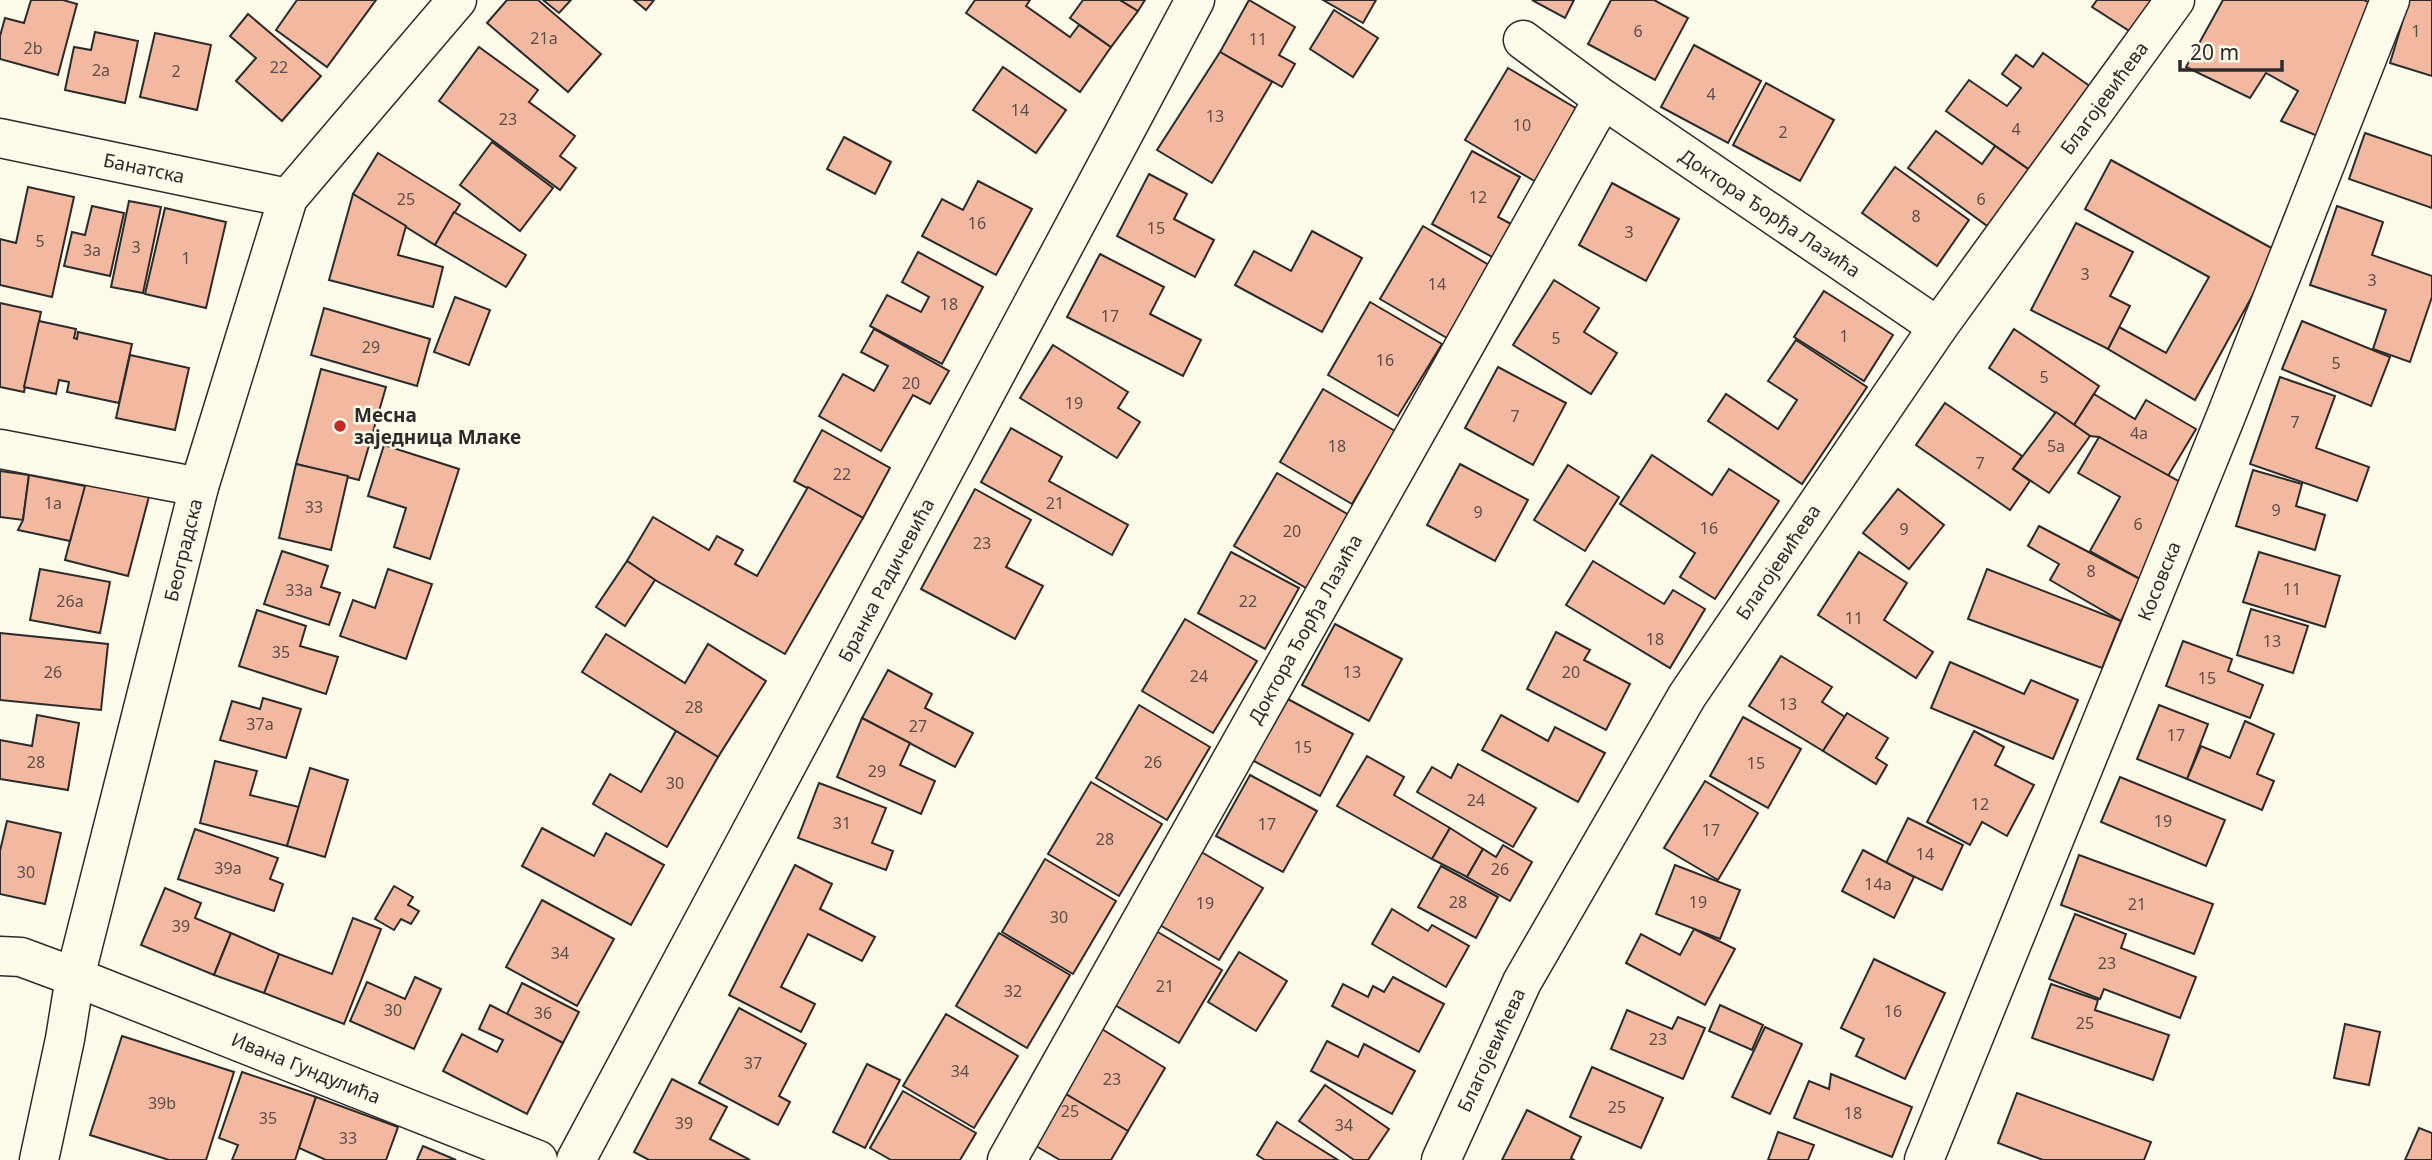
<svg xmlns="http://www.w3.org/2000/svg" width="2432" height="1160" viewBox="0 0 2432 1160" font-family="'Noto Sans',sans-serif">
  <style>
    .building { fill: #f2b8a0; stroke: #2b2b2b; stroke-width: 2 }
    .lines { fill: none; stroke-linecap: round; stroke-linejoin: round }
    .minor-casing { stroke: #2b2b2b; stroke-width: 41 }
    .minor { stroke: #fdfbea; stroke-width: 38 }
    .poi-dot { fill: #c62828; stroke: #fdfbea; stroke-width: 2.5 }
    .labels { text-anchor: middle; stroke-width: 5; stroke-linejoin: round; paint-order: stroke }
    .number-label { font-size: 16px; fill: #5d4e48 }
    .street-label { font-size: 19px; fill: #2b2b2b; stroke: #fdfbea }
    .poi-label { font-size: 19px; font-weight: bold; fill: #2b2b2b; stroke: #fdfbea; text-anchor: start }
  </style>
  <rect width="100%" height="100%" fill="#fdfbea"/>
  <g class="building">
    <polygon points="31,0 63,0 77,4 58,75 0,59 0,36 5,18 24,23"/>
    <polygon points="297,0 376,0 327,67 276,30"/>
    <polygon points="507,0 538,0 601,54 568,92 487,23"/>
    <polygon points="543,0 571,0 559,13"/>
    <polygon points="634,0 654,0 646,10"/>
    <polygon points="975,0 1030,0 1026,6 1070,37 1079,25 1111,47 1080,92 966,13"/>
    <polygon points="1083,0 1120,0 1138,11 1111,47 1070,18"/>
    <polygon points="1120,0 1145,0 1138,11"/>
    <polygon points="1249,0 1295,27 1279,55 1295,64 1282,87 1220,52"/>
    <polygon points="1323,0 1376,0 1363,23"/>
    <polygon points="1532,0 1574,0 1565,18"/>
    <polygon points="1611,0 1654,0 1688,18 1655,80 1588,44"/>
    <polygon points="2097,0 2152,0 2131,32 2092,7"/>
    <polygon points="2223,0 2364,0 2375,5 2325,139 2281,121 2298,91 2266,73 2250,98 2186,67"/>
    <polygon points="2409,0 2432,0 2432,76 2390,63"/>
    <polygon points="1334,10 1378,38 1353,77 1310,49"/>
    <polygon points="248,14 321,76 282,121 236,81 256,58 230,36"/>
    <polygon points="95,32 138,41 125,103 65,90 74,47 91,50"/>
    <polygon points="155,33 211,45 197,110 140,97"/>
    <polygon points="1694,45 1761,81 1728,143 1661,107"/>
    <polygon points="479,47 538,90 529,102 575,136 560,156 576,168 560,190 439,101"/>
    <polygon points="1220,52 1272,82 1212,183 1157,150"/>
    <polygon points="2043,53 2091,87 2031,171 1946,111 1969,80 2007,106 2021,88 2002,74 2016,55 2033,67"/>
    <polygon points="1003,67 1066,110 1036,153 973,110"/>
    <polygon points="1508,68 1579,110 1536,182 1465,140"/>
    <polygon points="1766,83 1834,120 1800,181 1733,145"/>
    <polygon points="1936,131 1982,164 1995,146 2031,171 1990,228 1908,168"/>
    <polygon points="2365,133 2432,156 2432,208 2349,179"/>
    <polygon points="844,137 891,162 875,194 827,169"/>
    <polygon points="492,142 553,188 520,231 460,185"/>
    <polygon points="1472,151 1520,177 1498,217 1513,225 1494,258 1432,224"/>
    <polygon points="378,153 460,204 435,245 353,194"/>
    <polygon points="2111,160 2277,251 2195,400 2108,349 2119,327 2166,353 2209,277 2085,209"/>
    <polygon points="1895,167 1969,220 1937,266 1862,213"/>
    <polygon points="1149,174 1187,194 1174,219 1214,240 1195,277 1117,236"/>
    <polygon points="978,181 1032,209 996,275 922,236 942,199 963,210"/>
    <polygon points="1612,183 1679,219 1646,281 1579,245"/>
    <polygon points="28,187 74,197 52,297 0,285 0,239 16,243"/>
    <polygon points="353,194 406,226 398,255 443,267 433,307 329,280"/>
    <polygon points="129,201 161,207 143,293 111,287"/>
    <polygon points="92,206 124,213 110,276 64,266 72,232 85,235"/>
    <polygon points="2337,206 2383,222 2372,255 2432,276 2432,297 2410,362 2373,349 2386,310 2310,285"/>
    <polygon points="165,208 226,222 206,308 145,294"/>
    <polygon points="454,212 526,255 506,287 435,245"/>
    <polygon points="2076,223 2133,252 2110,296 2130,306 2108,349 2031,310"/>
    <polygon points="1423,226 1494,268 1452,341 1380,299"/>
    <polygon points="1312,231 1362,258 1322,332 1235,285 1254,251 1291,271"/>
    <polygon points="918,252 983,287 942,364 870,326 887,295 921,312 929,297 902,282"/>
    <polygon points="1100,254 1164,287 1150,314 1201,340 1183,376 1067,317"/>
    <polygon points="1554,280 1599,308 1584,332 1617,353 1591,394 1513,345"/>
    <polygon points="1824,291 1893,335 1864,381 1794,337"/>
    <polygon points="455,297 490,310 469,365 434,352"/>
    <polygon points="1370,302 1442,344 1398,416 1328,375"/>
    <polygon points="0,303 41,312 24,392 0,387"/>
    <polygon points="324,308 430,339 417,386 311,355"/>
    <polygon points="39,321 76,329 74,338 77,339 78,332 132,344 119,403 67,392 69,382 59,380 56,394 24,387"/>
    <polygon points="2302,321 2390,357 2371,406 2282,369"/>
    <polygon points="874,329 949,371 930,404 913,395 881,451 819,416 843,374 874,391 888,366 861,352"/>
    <polygon points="2014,329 2099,386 2074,425 1989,368"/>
    <polygon points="1796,340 1867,387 1802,484 1708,421 1726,394 1778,429 1797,400 1768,381"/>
    <polygon points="1053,345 1128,392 1118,408 1140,422 1117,458 1020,398"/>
    <polygon points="130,355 189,368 175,430 116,418"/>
    <polygon points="1498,367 1566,403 1533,465 1465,428"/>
    <polygon points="321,369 386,387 359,480 296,464"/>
    <polygon points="2280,377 2335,396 2316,448 2369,467 2357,501 2250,464"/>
    <polygon points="1323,389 1395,431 1352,504 1280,462"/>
    <polygon points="2094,394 2135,419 2146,400 2196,429 2168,476 2099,437 2090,436 2074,425"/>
    <polygon points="1945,403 2022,456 2013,469 2030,481 2010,510 1916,445"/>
    <polygon points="2056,412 2090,436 2049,493 2013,469"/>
    <polygon points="1011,428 1062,457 1049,481 1128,525 1112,555 981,482"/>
    <polygon points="822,430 890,468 863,518 794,481"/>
    <polygon points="2099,437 2191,488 2140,579 2090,551 2120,497 2078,473"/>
    <polygon points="384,445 459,469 430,559 394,547 406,508 368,496"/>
    <polygon points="1652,455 1712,495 1729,469 1779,501 1715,599 1680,577 1695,553 1620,504"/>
    <polygon points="296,464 348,476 331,550 279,538"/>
    <polygon points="1460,464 1528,500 1495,561 1427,525"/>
    <polygon points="1568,465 1619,497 1585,551 1534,520"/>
    <polygon points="2253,470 2302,484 2296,506 2325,515 2315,550 2236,526"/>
    <polygon points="0,471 29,475 23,520 0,517"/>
    <polygon points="88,472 151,489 128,576 65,560"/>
    <polygon points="1277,473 1349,515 1306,588 1234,546"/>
    <polygon points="29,475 85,486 70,541 18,530 23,520"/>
    <polygon points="808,487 863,518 785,654 655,580 627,561 653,517 709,550 717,536 743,550 735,564 757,576"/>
    <polygon points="975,489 1031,520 1006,567 1043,586 1015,639 921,589"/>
    <polygon points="1898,489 1944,525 1909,569 1863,533"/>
    <polygon points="2039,526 2140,579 2121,621 2050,580 2059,564 2028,546"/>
    <polygon points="282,551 328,566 321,587 340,593 329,625 264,604"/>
    <polygon points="1231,552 1299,588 1265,649 1198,613"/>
    <polygon points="1859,552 1907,583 1884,620 1933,652 1916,678 1818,615"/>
    <polygon points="2259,552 2340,576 2325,627 2243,602"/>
    <polygon points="627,561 655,580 625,626 596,607"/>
    <polygon points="1593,561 1664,604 1673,590 1705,609 1670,668 1566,605"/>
    <polygon points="40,569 110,582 100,633 30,620"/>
    <polygon points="388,569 432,584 406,659 340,636 353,600 375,608"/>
    <polygon points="1987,569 2121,621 2102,668 1968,619"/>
    <polygon points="2251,609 2308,626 2293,673 2237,655"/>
    <polygon points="257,610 306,626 300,646 338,657 326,694 239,666"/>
    <polygon points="1185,619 1257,661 1213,733 1142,691"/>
    <polygon points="1335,624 1402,659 1369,721 1302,685"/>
    <polygon points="1556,632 1590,650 1584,660 1630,684 1606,730 1527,689"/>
    <polygon points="0,633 108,644 101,710 0,700"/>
    <polygon points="606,634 685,683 708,644 766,681 718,757 582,672"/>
    <polygon points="2183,641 2232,659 2228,671 2263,685 2250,718 2166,686"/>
    <polygon points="1781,656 1832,687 1822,702 1845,717 1823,751 1749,706"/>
    <polygon points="1950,662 2024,694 2031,680 2078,700 2053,759 1931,708"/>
    <polygon points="888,670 932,694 925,708 973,733 955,767 862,718"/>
    <polygon points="263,698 301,709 286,758 220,740 232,701 260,709"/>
    <polygon points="1286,698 1353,734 1320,796 1252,760"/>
    <polygon points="1139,705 1210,747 1167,820 1096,778"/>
    <polygon points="2159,705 2208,724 2187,779 2137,759"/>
    <polygon points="1847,713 1888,738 1876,758 1887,765 1876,784 1823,751"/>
    <polygon points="37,715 79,723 68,790 0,779 0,740 32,746"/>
    <polygon points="1501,715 1548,741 1555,727 1605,753 1578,802 1482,750"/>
    <polygon points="1743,717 1801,749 1768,808 1710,776"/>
    <polygon points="862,718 910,743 900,765 935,781 921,814 837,777"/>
    <polygon points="2245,721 2274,734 2257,774 2274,781 2262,810 2187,779 2201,746 2230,758"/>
    <polygon points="676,731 718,757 667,847 593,804 610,774 641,792"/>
    <polygon points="1974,731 2004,747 1995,765 2034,785 2007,836 1982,822 1970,845 1927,822"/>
    <polygon points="1367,756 1404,777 1394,795 1450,828 1432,859 1337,806"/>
    <polygon points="215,761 257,771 250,795 299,807 287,846 200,823"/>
    <polygon points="1458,764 1536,808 1513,847 1417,792 1432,767 1451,778"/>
    <polygon points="310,768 348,780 325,857 287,846"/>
    <polygon points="1250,775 1317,811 1283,872 1216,836"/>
    <polygon points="2120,777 2225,820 2206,866 2101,822"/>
    <polygon points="1705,781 1758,813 1718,880 1664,848"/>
    <polygon points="1091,782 1162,824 1119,896 1048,854"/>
    <polygon points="819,783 886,808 872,843 893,851 886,870 798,838"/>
    <polygon points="1908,818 1963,845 1942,890 1886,863"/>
    <polygon points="7,821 61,833 45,904 0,894 0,851"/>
    <polygon points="542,828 594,856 606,833 664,865 631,925 522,866"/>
    <polygon points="1450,828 1483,849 1467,877 1432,859"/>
    <polygon points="195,829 278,858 270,879 283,884 274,911 178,879"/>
    <polygon points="1503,845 1532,862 1510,901 1467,877 1483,849 1496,857"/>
    <polygon points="1191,846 1263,888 1219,960 1148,918"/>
    <polygon points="1863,850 1914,877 1894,918 1842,891"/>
    <polygon points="2079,855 2213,904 2194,954 2061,905"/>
    <polygon points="1045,859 1116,901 1073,974 1002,932"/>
    <polygon points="795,865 832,884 820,909 875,937 862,961 808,934 781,987 815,1004 801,1032 729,995"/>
    <polygon points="1675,865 1740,890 1720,939 1656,914"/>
    <polygon points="1441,866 1498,897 1476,938 1418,907"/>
    <polygon points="394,886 413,897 408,905 419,911 411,924 401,919 394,930 375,919"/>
    <polygon points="165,888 201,903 195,918 231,933 214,975 141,945"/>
    <polygon points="542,900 614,939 577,1006 506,967"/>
    <polygon points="1392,909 1428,931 1432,925 1469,946 1446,987 1372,944"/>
    <polygon points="2075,914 2126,934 2121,948 2196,977 2180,1018 2104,989 2100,999 2049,979"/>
    <polygon points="353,918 381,929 344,1024 264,993 279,954 332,974"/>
    <polygon points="1151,928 1222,970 1179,1043 1108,1001"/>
    <polygon points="1694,929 1735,949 1705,1005 1626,963 1641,934 1680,955"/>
    <polygon points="231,933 279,954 264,993 214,975"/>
    <polygon points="999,933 1070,975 1027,1048 956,1006"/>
    <polygon points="1239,952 1287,981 1256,1031 1208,1002"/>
    <polygon points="1874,959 1945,993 1905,1079 1856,1056 1864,1039 1841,1028"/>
    <polygon points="415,977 441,989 414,1049 350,1021 367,982 405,999"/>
    <polygon points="1393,977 1444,1004 1419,1052 1332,1006 1343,984 1368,997 1373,986 1384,992"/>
    <polygon points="522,983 579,1012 563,1043 507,1014"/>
    <polygon points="2051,984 2098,1000 2095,1010 2169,1035 2153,1080 2032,1038"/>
    <polygon points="490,1005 563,1043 527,1114 443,1071 462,1034 497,1052 503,1040 479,1029"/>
    <polygon points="1720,1005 1763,1025 1752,1050 1709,1031"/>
    <polygon points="739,1008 806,1044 779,1096 790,1102 778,1125 699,1083"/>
    <polygon points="1627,1010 1672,1029 1678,1017 1705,1028 1683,1079 1611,1049"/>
    <polygon points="946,1014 1018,1056 974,1128 903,1086"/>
    <polygon points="2345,1024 2380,1032 2369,1085 2334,1078"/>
    <polygon points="1097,1026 1165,1068 1128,1131 1059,1090"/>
    <polygon points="1765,1027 1802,1044 1770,1114 1732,1097"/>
    <polygon points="122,1036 234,1072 206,1160 169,1160 90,1135"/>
    <polygon points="1327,1041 1358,1057 1364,1044 1415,1071 1392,1114 1311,1071"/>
    <polygon points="867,1064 900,1080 865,1148 833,1132"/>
    <polygon points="1592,1067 1663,1098 1641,1148 1570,1117"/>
    <polygon points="242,1072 316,1097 295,1160 232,1160 238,1145 219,1138"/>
    <polygon points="1831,1074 1912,1107 1892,1157 1794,1118 1809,1081 1829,1089"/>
    <polygon points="672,1079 727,1107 710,1139 750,1160 649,1160 634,1152"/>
    <polygon points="1325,1085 1389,1129 1368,1160 1354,1160 1299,1121"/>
    <polygon points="1059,1090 1128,1131 1111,1160 1060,1160 1029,1142"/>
    <polygon points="903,1091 976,1133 960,1160 891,1160 870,1148"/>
    <polygon points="2017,1093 2151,1142 2144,1160 2043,1160 1998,1143"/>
    <polygon points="316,1097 398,1127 386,1160 326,1160 299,1148"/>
    <polygon points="1527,1110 1581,1137 1571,1158 1574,1160 1502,1160"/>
    <polygon points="1277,1122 1338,1160 1265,1160 1257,1155"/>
    <polygon points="2419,1128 2432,1133 2432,1160 2405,1160"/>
    <polygon points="1778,1132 1814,1145 1808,1160 1768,1160"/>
    <polygon points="423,1146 456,1160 417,1160"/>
  </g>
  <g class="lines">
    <defs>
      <g id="minor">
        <polyline points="1523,40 1603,99"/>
        <polyline points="0,138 288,198"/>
        <polyline points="0,449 199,487"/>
        <polyline points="0,956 21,957 75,977 538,1160"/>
        <polyline points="39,1160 65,1039 75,977 199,487 288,198 457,0"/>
        <polyline points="576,1160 1195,0"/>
        <polyline points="1007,1160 1603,99 1938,327"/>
        <polyline points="1441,1160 1522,982 1687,696 1938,327 2175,0"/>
        <polyline points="1924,1160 2226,416 2390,0"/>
      </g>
    </defs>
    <use href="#minor" class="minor-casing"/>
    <use href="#minor" class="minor"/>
  </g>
  <circle class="poi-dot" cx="340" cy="426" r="7"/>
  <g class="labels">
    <g class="number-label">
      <text x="1638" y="37">6</text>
      <text x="2416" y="37">1</text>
      <text x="544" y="44">21a</text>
      <text x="1258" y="45">11</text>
      <text x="33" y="54">2b</text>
      <text x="279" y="73">22</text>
      <text x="101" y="76">2a</text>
      <text x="176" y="77">2</text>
      <text x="1711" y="100">4</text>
      <text x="1020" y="116">14</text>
      <text x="1215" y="122">13</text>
      <text x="508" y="125">23</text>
      <text x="1522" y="131">10</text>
      <text x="2016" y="135">4</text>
      <text x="1783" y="138">2</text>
      <text x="1478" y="203">12</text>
      <text x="406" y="205">25</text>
      <text x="1981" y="205">6</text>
      <text x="1916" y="222">8</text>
      <text x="977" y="229">16</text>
      <text x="1156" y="234">15</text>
      <text x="1629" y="238">3</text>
      <text x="40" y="247">5</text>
      <text x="136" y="253">3</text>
      <text x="92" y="256">3a</text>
      <text x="186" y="264">1</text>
      <text x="2085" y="280">3</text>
      <text x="2372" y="286">3</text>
      <text x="1437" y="290">14</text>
      <text x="949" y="310">18</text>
      <text x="1110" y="322">17</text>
      <text x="1844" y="342">1</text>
      <text x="1556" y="344">5</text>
      <text x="371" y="353">29</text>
      <text x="1385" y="366">16</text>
      <text x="2336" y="369">5</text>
      <text x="2044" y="383">5</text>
      <text x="911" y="389">20</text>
      <text x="1074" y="409">19</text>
      <text x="1515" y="422">7</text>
      <text x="2295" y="428">7</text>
      <text x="2139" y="439">4a</text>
      <text x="1337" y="452">18</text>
      <text x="2056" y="452">5a</text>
      <text x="1980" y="469">7</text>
      <text x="842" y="480">22</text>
      <text x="53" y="509">1a</text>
      <text x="1055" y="509">21</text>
      <text x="314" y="513">33</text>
      <text x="2276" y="516">9</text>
      <text x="1478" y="518">9</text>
      <text x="2138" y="530">6</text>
      <text x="1709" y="534">16</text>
      <text x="1904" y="535">9</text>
      <text x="1292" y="537">20</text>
      <text x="982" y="549">23</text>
      <text x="2091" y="577">8</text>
      <text x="2292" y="595">11</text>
      <text x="299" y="596">33a</text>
      <text x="70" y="607">26a</text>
      <text x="1248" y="607">22</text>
      <text x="1854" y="624">11</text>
      <text x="1655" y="645">18</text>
      <text x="2272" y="647">13</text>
      <text x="281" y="658">35</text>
      <text x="53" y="678">26</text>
      <text x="1352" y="678">13</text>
      <text x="1571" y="678">20</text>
      <text x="1199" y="682">24</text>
      <text x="2207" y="684">15</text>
      <text x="1788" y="710">13</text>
      <text x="694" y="713">28</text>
      <text x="260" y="730">37a</text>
      <text x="918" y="732">27</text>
      <text x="2176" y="741">17</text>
      <text x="1303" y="753">15</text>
      <text x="36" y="768">28</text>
      <text x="1153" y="768">26</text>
      <text x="1756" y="769">15</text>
      <text x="877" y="777">29</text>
      <text x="675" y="789">30</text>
      <text x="1476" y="806">24</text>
      <text x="1980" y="810">12</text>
      <text x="2163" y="827">19</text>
      <text x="842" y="829">31</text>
      <text x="1267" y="830">17</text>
      <text x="1711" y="836">17</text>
      <text x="1105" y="845">28</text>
      <text x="1925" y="860">14</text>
      <text x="228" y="874">39a</text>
      <text x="1500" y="875">26</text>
      <text x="26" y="878">30</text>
      <text x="1878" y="890">14a</text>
      <text x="1458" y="908">28</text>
      <text x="1698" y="908">19</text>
      <text x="1205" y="909">19</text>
      <text x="2137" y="910">21</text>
      <text x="1059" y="923">30</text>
      <text x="181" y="932">39</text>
      <text x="560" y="959">34</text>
      <text x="2107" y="969">23</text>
      <text x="1165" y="992">21</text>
      <text x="1013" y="997">32</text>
      <text x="393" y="1016">30</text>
      <text x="1893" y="1017">16</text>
      <text x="543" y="1019">36</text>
      <text x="2085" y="1029">25</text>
      <text x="1658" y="1045">23</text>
      <text x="753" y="1069">37</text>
      <text x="960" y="1077">34</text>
      <text x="1112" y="1085">23</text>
      <text x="162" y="1109">39b</text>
      <text x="1617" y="1113">25</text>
      <text x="1070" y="1117">25</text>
      <text x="1853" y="1119">18</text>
      <text x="268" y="1124">35</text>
      <text x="684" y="1129">39</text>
      <text x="1344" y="1131">34</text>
      <text x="348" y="1144">33</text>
    </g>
    <g class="street-label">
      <text transform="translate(2104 98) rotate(-54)" y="7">Благојевићева</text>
      <text transform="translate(144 168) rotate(12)" y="7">Банатска</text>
      <text transform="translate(1770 213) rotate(34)" y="7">Доктора Ђорђа Лазића</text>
      <text transform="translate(183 550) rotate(-76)" y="7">Београдска</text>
      <text transform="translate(1778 562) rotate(-56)" y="7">Благојевићева</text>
      <text transform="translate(886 580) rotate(-62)" y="7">Бранка Радичевића</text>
      <text transform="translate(2159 581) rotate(-68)" y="7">Косовска</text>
      <text transform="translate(1305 629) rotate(-61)" y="7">Доктора Ђорђа Лазића</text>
      <text transform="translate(1491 1050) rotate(-65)" y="7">Благојевићева</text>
      <text transform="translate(306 1068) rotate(22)" y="7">Ивана Гундулића</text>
    </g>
    <g class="poi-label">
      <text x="354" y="422">Месна<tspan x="354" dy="22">заједница Млаке</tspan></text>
    </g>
  </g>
  <path d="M2180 60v10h102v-10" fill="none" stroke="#2b2b2b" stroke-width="3.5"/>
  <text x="2190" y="60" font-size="21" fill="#2b2b2b" stroke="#fdfbea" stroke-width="5" paint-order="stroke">20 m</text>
</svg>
